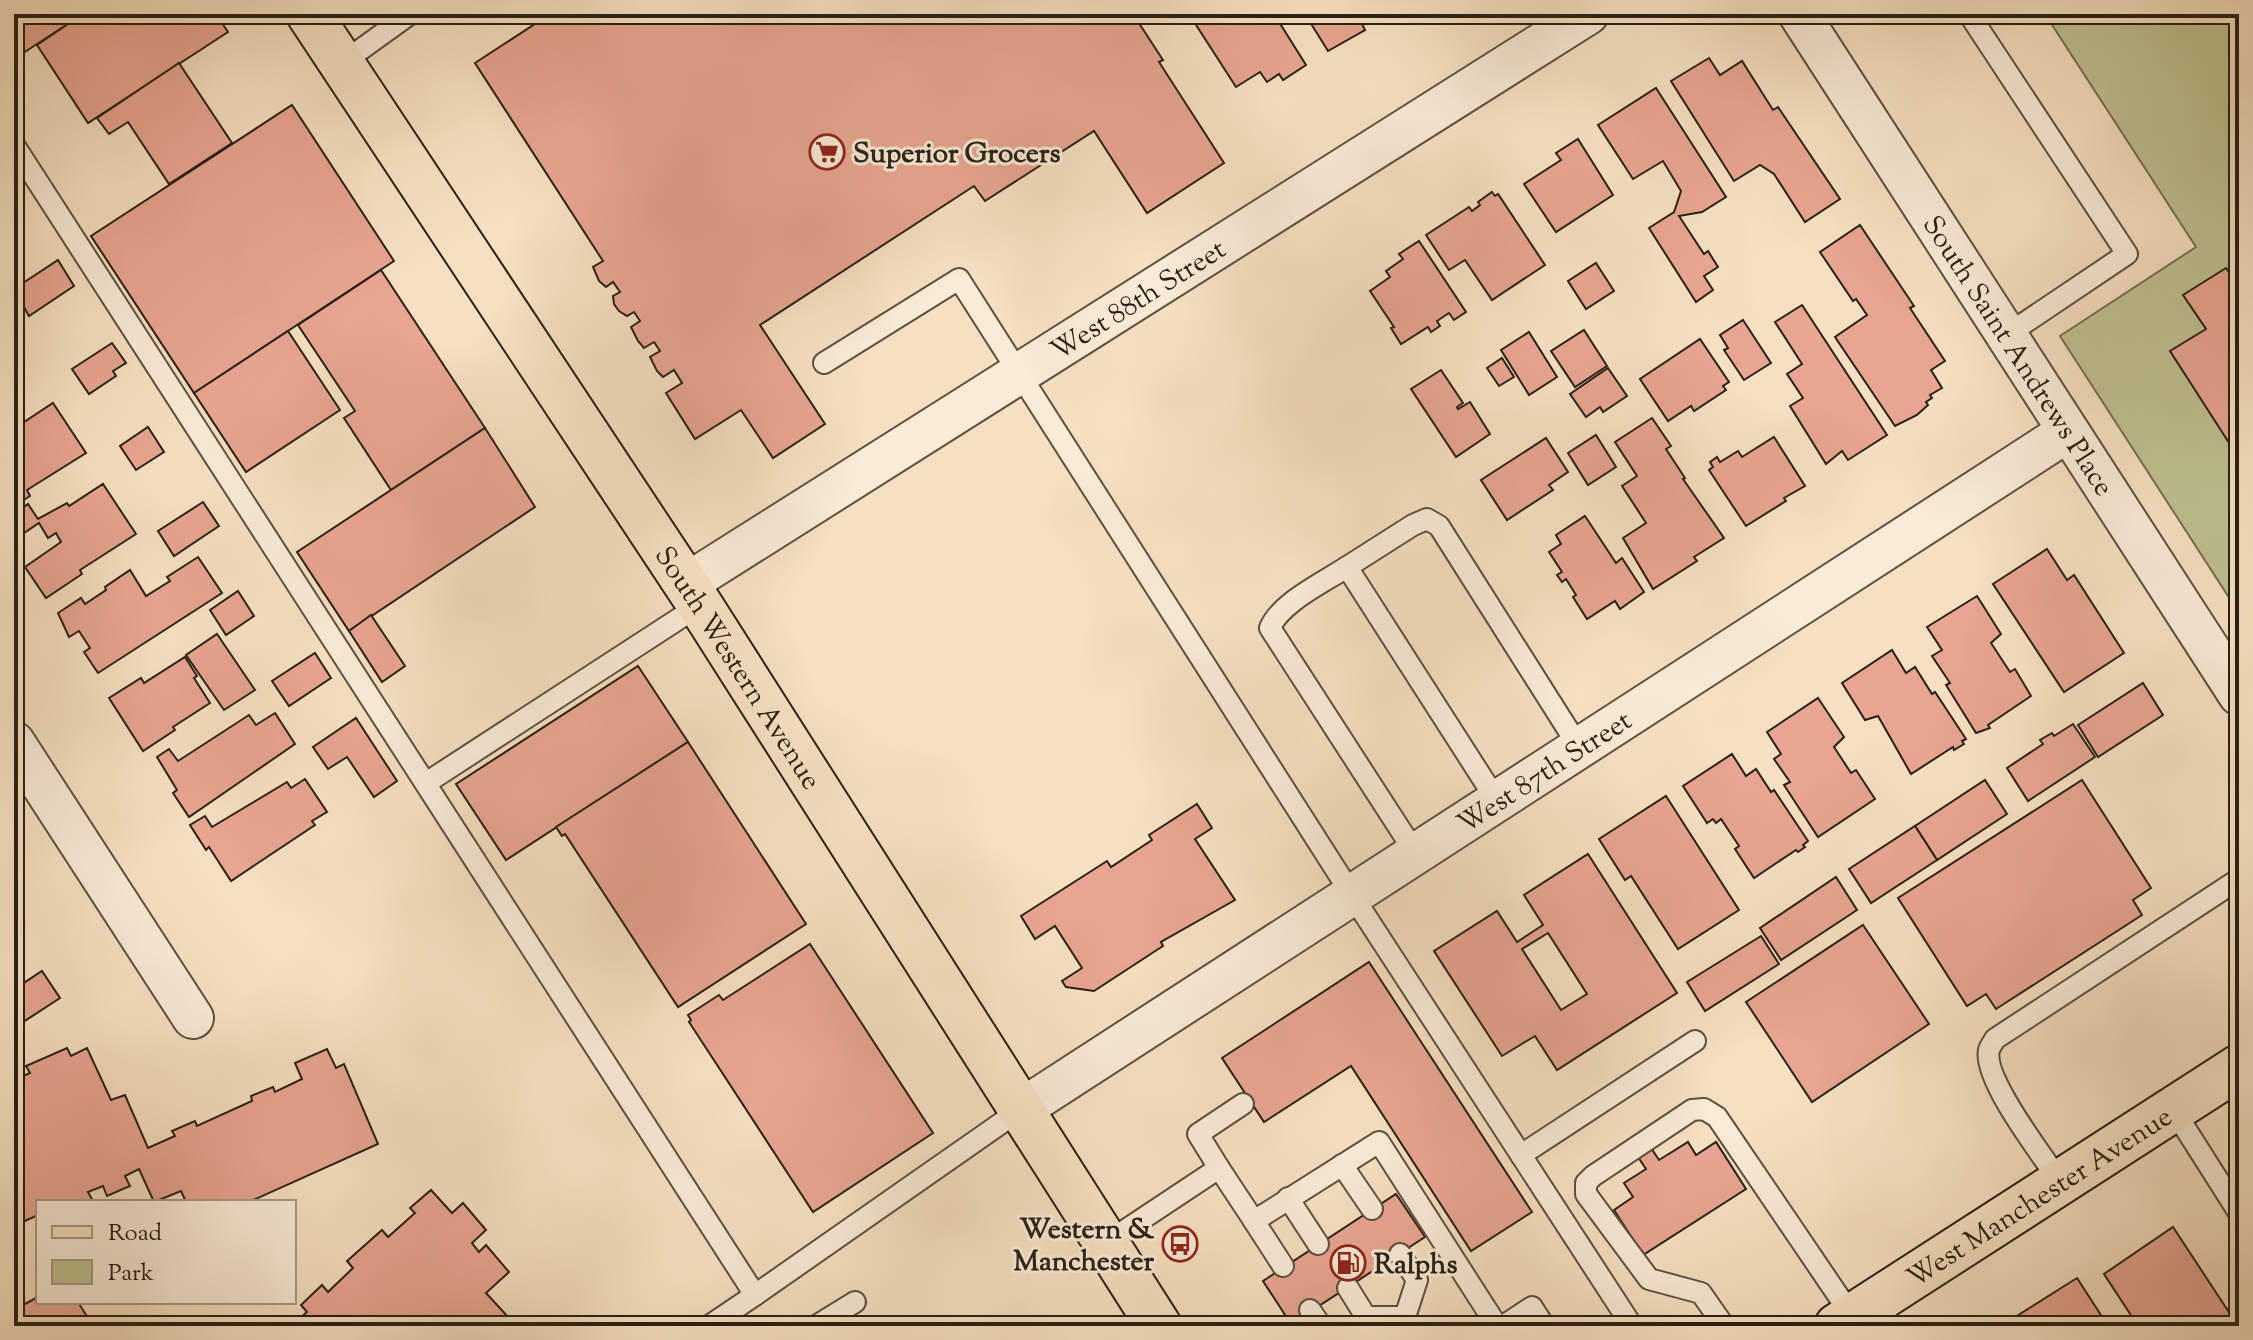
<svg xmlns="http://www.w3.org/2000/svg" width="2253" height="1340" viewBox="0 0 2253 1340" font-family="'Sorts Mill Goudy',serif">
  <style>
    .green { fill: #bfc191; stroke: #747053; stroke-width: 2 }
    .building { fill: #e8a591; stroke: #282015; stroke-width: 2; fill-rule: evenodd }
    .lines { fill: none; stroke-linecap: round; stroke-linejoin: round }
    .service-casing { stroke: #5c5040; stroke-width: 24 }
    .minor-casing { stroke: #5c5040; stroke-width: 44 }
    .primary-casing { stroke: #282015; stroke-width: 48 }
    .service { stroke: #f9ebd7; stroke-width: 20 }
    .minor { stroke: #f9ebd7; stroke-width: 40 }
    .primary { stroke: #f6e0c1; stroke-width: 44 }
    .labels { text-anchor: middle; stroke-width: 6; stroke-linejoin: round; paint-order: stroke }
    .poi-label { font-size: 28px; font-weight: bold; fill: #282015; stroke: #f9ebd7; text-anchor: start }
    .street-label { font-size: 28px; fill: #282015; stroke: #f9ebd7 }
  </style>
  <rect width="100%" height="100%" fill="#f6e0c1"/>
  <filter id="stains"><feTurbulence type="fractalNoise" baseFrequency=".0025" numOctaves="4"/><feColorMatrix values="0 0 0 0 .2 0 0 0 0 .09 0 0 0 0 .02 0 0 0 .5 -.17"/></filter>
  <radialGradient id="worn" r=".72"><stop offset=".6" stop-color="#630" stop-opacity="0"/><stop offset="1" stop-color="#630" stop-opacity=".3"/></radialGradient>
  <polygon class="green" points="2045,14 2239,14 2239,613 2060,336 2196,247"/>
  <g class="building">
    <polygon points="14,14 83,14 14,59"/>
    <polygon points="83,14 216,14 228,32 88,123 37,45"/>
    <polygon points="545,14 1133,14 1163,60 1159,62 1224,163 1147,213 1094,131 985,201 974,186 760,325 825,424 773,458 741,410 695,439 666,393 682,383 674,370 663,377 657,371 650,357 660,351 654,342 644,348 638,341 631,327 640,321 634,312 627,316 619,311 614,304 613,296 620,292 613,282 606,287 599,281 593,267 603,261 475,63 547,16"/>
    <polygon points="1189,14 1227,14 1229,17 1234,14 1274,14 1306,65 1283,80 1279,74 1267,82 1260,72 1236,87"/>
    <polygon points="1305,14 1372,14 1361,22 1365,30 1328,51"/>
    <polygon points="1709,58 1720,75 1742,61 1773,110 1778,107 1840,199 1805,222 1774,174 1760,165 1734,181 1671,81"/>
    <polygon points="179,63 232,143 169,184 128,122 109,134 97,118"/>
    <polygon points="1656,88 1726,197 1702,212 1679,216 1704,254 1708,251 1718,267 1704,276 1713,290 1696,302 1649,228 1674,212 1681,191 1663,161 1633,179 1598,125"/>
    <polygon points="292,105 394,261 194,393 91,236"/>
    <polygon points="1578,139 1613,195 1556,232 1524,184 1561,160 1556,153"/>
    <polygon points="1492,192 1495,196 1498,194 1545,265 1492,300 1465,260 1449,270 1426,235 1469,207 1472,211 1480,205 1478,202"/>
    <polygon points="1860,225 1914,306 1910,308 1945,361 1931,370 1942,388 1930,395 1932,398 1926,402 1928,405 1917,415 1895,426 1835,337 1867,315 1856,299 1853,301 1820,252"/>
    <polygon points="1419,241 1466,312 1454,320 1449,313 1437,321 1440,326 1431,332 1428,327 1401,344 1391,328 1394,327 1370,291 1390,277 1386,271 1403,259 1399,254"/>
    <polygon points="14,243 23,257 14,262"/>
    <polygon points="58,260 74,286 29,316 14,289"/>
    <polygon points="1596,263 1614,291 1586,309 1568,281"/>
    <polygon points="2226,268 2231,275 2239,270 2239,448 2236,443 2231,446 2170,351 2206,329 2183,295"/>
    <polygon points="381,270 485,428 391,490 344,418 355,411 298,325"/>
    <polygon points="1802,305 1887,435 1848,460 1842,451 1826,464 1790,406 1803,398 1787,374 1802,364 1775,322"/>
    <polygon points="1743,320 1771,363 1744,380 1724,350 1728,348 1720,335"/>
    <polygon points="1584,330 1607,366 1575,387 1551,351"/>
    <polygon points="288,331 340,410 246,472 194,393"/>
    <polygon points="1529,332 1557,377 1529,395 1501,350"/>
    <polygon points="1700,339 1729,382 1723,386 1726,390 1694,411 1691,406 1668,421 1640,379"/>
    <polygon points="112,343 126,363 113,371 116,376 89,394 72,369"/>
    <polygon points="1502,358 1514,377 1499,386 1487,368"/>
    <polygon points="14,360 24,376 14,382"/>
    <polygon points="1608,368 1627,396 1603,412 1600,407 1586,417 1570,394"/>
    <polygon points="1441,370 1463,403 1457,407 1458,409 1470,402 1490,434 1456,457 1411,389"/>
    <polygon points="53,403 86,453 27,490 30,496 14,506 14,422 16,421 18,426"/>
    <polygon points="1652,418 1671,446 1666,449 1685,478 1683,479 1724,538 1694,557 1697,561 1653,589 1623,538 1646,523 1622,486 1637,476 1615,442"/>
    <polygon points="148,427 164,452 136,470 120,446"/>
    <polygon points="485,428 535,507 349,631 297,552"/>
    <polygon points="1596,435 1616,467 1588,485 1568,453"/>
    <polygon points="1774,437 1805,486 1784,498 1786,501 1746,526 1709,470 1713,467 1710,462 1717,457 1720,462 1738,451 1742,457"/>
    <polygon points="1546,438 1568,472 1549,485 1553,490 1507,520 1481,480"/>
    <polygon points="103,484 136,534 80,570 82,574 46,598 25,567 61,542 56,533 48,538 39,523 24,533 14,514 28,504 38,519 67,503 69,506"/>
    <polygon points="203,502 219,526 174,556 158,531"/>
    <polygon points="1585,516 1616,563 1622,558 1644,592 1620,609 1615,601 1587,619 1573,597 1576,595 1566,579 1562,582 1557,575 1562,572 1549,552 1561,544 1556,535"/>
    <polygon points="2047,549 2067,580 2074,575 2124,653 2064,692 1993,584"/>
    <polygon points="198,557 222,593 98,673 84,652 90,648 79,631 69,637 58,613 81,598 85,604 106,590 105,587 130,570 146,596 170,581 167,577"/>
    <polygon points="238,591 254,616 226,635 210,610"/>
    <polygon points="1977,596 2001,634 1991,643 2010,672 2015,669 2031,696 1988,725 1990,728 1976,733 1946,685 1950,683 1932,656 1942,650 1927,627"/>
    <polygon points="371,615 405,666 382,682 349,631"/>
    <polygon points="217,634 255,690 224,710 186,655"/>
    <polygon points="1892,650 1906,673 1915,667 1932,694 1935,692 1966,739 1962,741 1964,744 1954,750 1953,747 1911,774 1878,716 1865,720 1842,683"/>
    <polygon points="315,653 331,678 289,706 272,681"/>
    <polygon points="185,657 197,676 194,678 210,703 173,727 175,730 143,751 109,698 141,678 144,683"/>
    <polygon points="638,666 688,742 506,860 456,784"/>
    <polygon points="2143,683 2163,715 2098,757 2078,725"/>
    <polygon points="1818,698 1844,737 1834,747 1851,773 1856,770 1875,799 1818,837 1784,785 1790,782 1774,759 1781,754 1767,732"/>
    <polygon points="275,713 295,744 189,817 173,793 177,790 157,757 169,749 178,761 249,715 256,725"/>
    <polygon points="356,718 397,781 374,797 347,757 328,769 313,747"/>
    <polygon points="2073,724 2095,757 2028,801 2007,768 2043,744 2040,740 2052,733 2054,736"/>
    <polygon points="688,742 806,924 678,1007 565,834 562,836 556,827"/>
    <polygon points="1732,754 1746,776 1756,769 1771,792 1774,790 1808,841 1803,845 1805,847 1798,852 1796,850 1754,878 1735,849 1739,846 1721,819 1716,823 1713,819 1707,823 1683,786"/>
    <polygon points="305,779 327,812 312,821 315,825 231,881 209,847 206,850 190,825 205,816 212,827 287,782 291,788"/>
    <polygon points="1985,780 2007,814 1937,860 1915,826"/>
    <polygon points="2082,780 2151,888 2133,900 2142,915 1996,1009 1986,994 1967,1006 1898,898"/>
    <polygon points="1666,796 1739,910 1678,949 1631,876 1625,880 1599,839"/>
    <polygon points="1197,804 1212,828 1195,839 1235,900 1161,942 1163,946 1094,991 1066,987 1062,981 1082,968 1055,926 1035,939 1021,916 1107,861 1111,867 1152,840 1149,835"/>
    <polygon points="1915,826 1937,860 1871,903 1849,869"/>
    <path d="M1588 854 1677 993 1557 1070 1535 1036 1502 1056 1434 951 1497 911 1517 942 1543 925 1524 895ZM1548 933 1587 994 1561 1010 1522 949Z"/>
    <polygon points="1836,877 1857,910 1781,960 1760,928"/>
    <polygon points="1863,925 1929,1024 1812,1102 1746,1002"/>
    <polygon points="1761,936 1779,964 1705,1011 1687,982"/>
    <polygon points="810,944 933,1133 813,1212 689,1022 691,1020 688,1015 719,995 723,1000"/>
    <polygon points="1369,962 1532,1212 1471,1251 1351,1066 1264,1122 1222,1058"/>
    <polygon points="42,971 60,998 14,1028 14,985 16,988"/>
    <polygon points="67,1048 71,1056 87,1048 111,1100 125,1095 148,1148 175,1136 172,1131 195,1121 197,1126 252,1101 251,1096 273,1087 275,1092 302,1079 295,1063 327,1049 336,1068 344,1064 378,1144 249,1202 186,1202 181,1191 154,1202 139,1169 125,1176 130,1186 107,1196 103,1186 88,1192 93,1201 91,1202 38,1202 38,1215 16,1225 21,1234 14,1237 14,1080 30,1073 26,1066"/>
    <polygon points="1688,1142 1696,1155 1716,1142 1746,1189 1643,1255 1614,1210 1633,1197 1624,1183 1646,1169 1638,1157 1651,1148 1659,1160"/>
    <polygon points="431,1190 452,1213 463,1203 486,1230 472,1243 479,1252 486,1245 509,1272 486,1293 509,1318 500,1326 291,1326 307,1312 301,1305 322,1285 328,1292 353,1268 347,1261 382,1230 388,1237 415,1213 410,1208"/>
    <polygon points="1396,1194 1425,1237 1291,1324 1263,1281"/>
    <polygon points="2173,1227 2238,1326 2138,1326 2104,1274"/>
    <polygon points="2077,1278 2108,1326 2001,1326"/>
    <polygon points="38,1297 38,1302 78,1302 93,1326 16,1326 21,1306"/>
  </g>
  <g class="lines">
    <defs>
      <g id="service">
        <polyline points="1969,14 2127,254 2005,336"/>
        <polyline points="342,63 410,14"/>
        <polyline points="14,145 755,1295 1020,1110"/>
        <polyline points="824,363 959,279 1352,895 1632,1326"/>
        <path d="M1347 567C1324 582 1280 603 1270 628L1416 854"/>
        <polyline points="426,783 700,605"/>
        <polyline points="1497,801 1347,567 1413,525 1427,519 1439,526 1579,747"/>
        <polyline points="2173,1109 2239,1213"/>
        <polyline points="1521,1155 1695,1041"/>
        <polyline points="1342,1165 1372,1209"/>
        <polyline points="1219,1168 1198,1134 1243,1104"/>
        <path d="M2061 1183C2044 1158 1982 1078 1989 1050 1990 1046 1993 1043 1995 1039L2239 879"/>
        <polyline points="1288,1198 1318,1244"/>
        <polyline points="1254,1221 1283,1266"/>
        <polyline points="1106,1243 1219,1168 1254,1221 1379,1142 1497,1326"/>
        <polyline points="1400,1254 1417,1280 1405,1317"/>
        <polyline points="1348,1288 1366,1317 1405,1317"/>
        <polyline points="1875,1301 1891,1326"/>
        <polyline points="1310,1310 1321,1326"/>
        <polyline points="709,1326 755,1295"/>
        <polyline points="816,1326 855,1302"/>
        <polyline points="1503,1326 1532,1307 1544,1326"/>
        <polyline points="1724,1326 1701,1293 1649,1279 1586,1194 1586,1183 1593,1176 1692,1110 1704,1109 1717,1117 1852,1316"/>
      </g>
      <g id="minor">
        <path id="s1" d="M1799 14 2239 695"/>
        <path id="s2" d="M686 584 1588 14"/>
        <polyline points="14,742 193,1018"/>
        <path id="s3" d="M1020 1110 2067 432"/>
      </g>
      <g id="primary">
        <path id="s4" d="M309 14 700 605 1159 1326"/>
        <path id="s5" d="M1837 1326 2239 1067"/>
      </g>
    </defs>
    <use href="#service" class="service-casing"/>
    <use href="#minor" class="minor-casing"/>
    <use href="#primary" class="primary-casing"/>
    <use href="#service" class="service"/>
    <use href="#minor" class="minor"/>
    <use href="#primary" class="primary"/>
  </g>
  <defs>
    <symbol id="supermarket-ring" viewBox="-11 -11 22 22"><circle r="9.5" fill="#f9ebd7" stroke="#8f2418" stroke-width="1.5"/><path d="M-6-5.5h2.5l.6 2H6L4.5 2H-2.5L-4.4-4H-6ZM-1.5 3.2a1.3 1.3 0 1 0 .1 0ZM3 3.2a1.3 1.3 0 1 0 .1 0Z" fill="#8f2418"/></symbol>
    <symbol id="bus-ring" viewBox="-11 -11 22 22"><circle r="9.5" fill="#f9ebd7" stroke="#8f2418" stroke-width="1.5"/><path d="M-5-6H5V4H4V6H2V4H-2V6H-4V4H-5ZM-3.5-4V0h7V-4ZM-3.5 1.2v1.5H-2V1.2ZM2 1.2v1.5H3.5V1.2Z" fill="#8f2418"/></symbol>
    <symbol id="fuel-ring" viewBox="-11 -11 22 22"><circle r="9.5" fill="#f9ebd7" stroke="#8f2418" stroke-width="1.5"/><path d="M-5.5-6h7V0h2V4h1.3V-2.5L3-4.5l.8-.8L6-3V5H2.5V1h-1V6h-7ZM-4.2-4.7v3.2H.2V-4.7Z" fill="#8f2418"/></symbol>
  </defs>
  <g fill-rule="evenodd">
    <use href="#supermarket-ring" x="807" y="132" width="40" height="40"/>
    <use href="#bus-ring" x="1160" y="1224" width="40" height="40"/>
    <use href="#fuel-ring" x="1328" y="1243" width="40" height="40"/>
  </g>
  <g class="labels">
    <g class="poi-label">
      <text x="853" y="162">Superior Grocers</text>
      <text x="1154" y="1238" text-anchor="end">Western &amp;<tspan x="1154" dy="32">Manchester</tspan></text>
      <text x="1374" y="1273">Ralphs</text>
    </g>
    <g class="street-label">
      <text dy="10" stroke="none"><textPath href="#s2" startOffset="534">West 88th Street</textPath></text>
      <text dy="10" stroke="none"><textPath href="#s1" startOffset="406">South Saint Andrews Place</textPath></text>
      <text dy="10" stroke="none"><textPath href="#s4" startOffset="782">South Western Avenue</textPath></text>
      <text dy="10" stroke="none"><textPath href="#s3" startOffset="624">West 87th Street</textPath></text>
      <text dy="10" stroke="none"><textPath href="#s5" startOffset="240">West Manchester Avenue</textPath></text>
    </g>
  </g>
  <rect width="2253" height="1340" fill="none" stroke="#f6e0c1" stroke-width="48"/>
  <rect x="16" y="16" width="2221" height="1308" fill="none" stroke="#282015" stroke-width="4"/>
  <rect x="24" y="24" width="2205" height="1292" fill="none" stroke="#282015" stroke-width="2"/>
  <rect x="36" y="1200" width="260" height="104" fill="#f9ebd7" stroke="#a59a89" stroke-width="2"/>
  <rect x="52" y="1226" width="40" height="12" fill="#f6e0c1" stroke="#a59a89" stroke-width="2"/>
  <text x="108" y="1240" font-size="24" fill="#282015">Road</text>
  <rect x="52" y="1260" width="40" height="24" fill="#bfc191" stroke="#a59a89" stroke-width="2"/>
  <text x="108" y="1280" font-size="24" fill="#282015">Park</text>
  <rect width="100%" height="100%" filter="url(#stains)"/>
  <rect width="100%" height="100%" fill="url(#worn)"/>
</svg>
